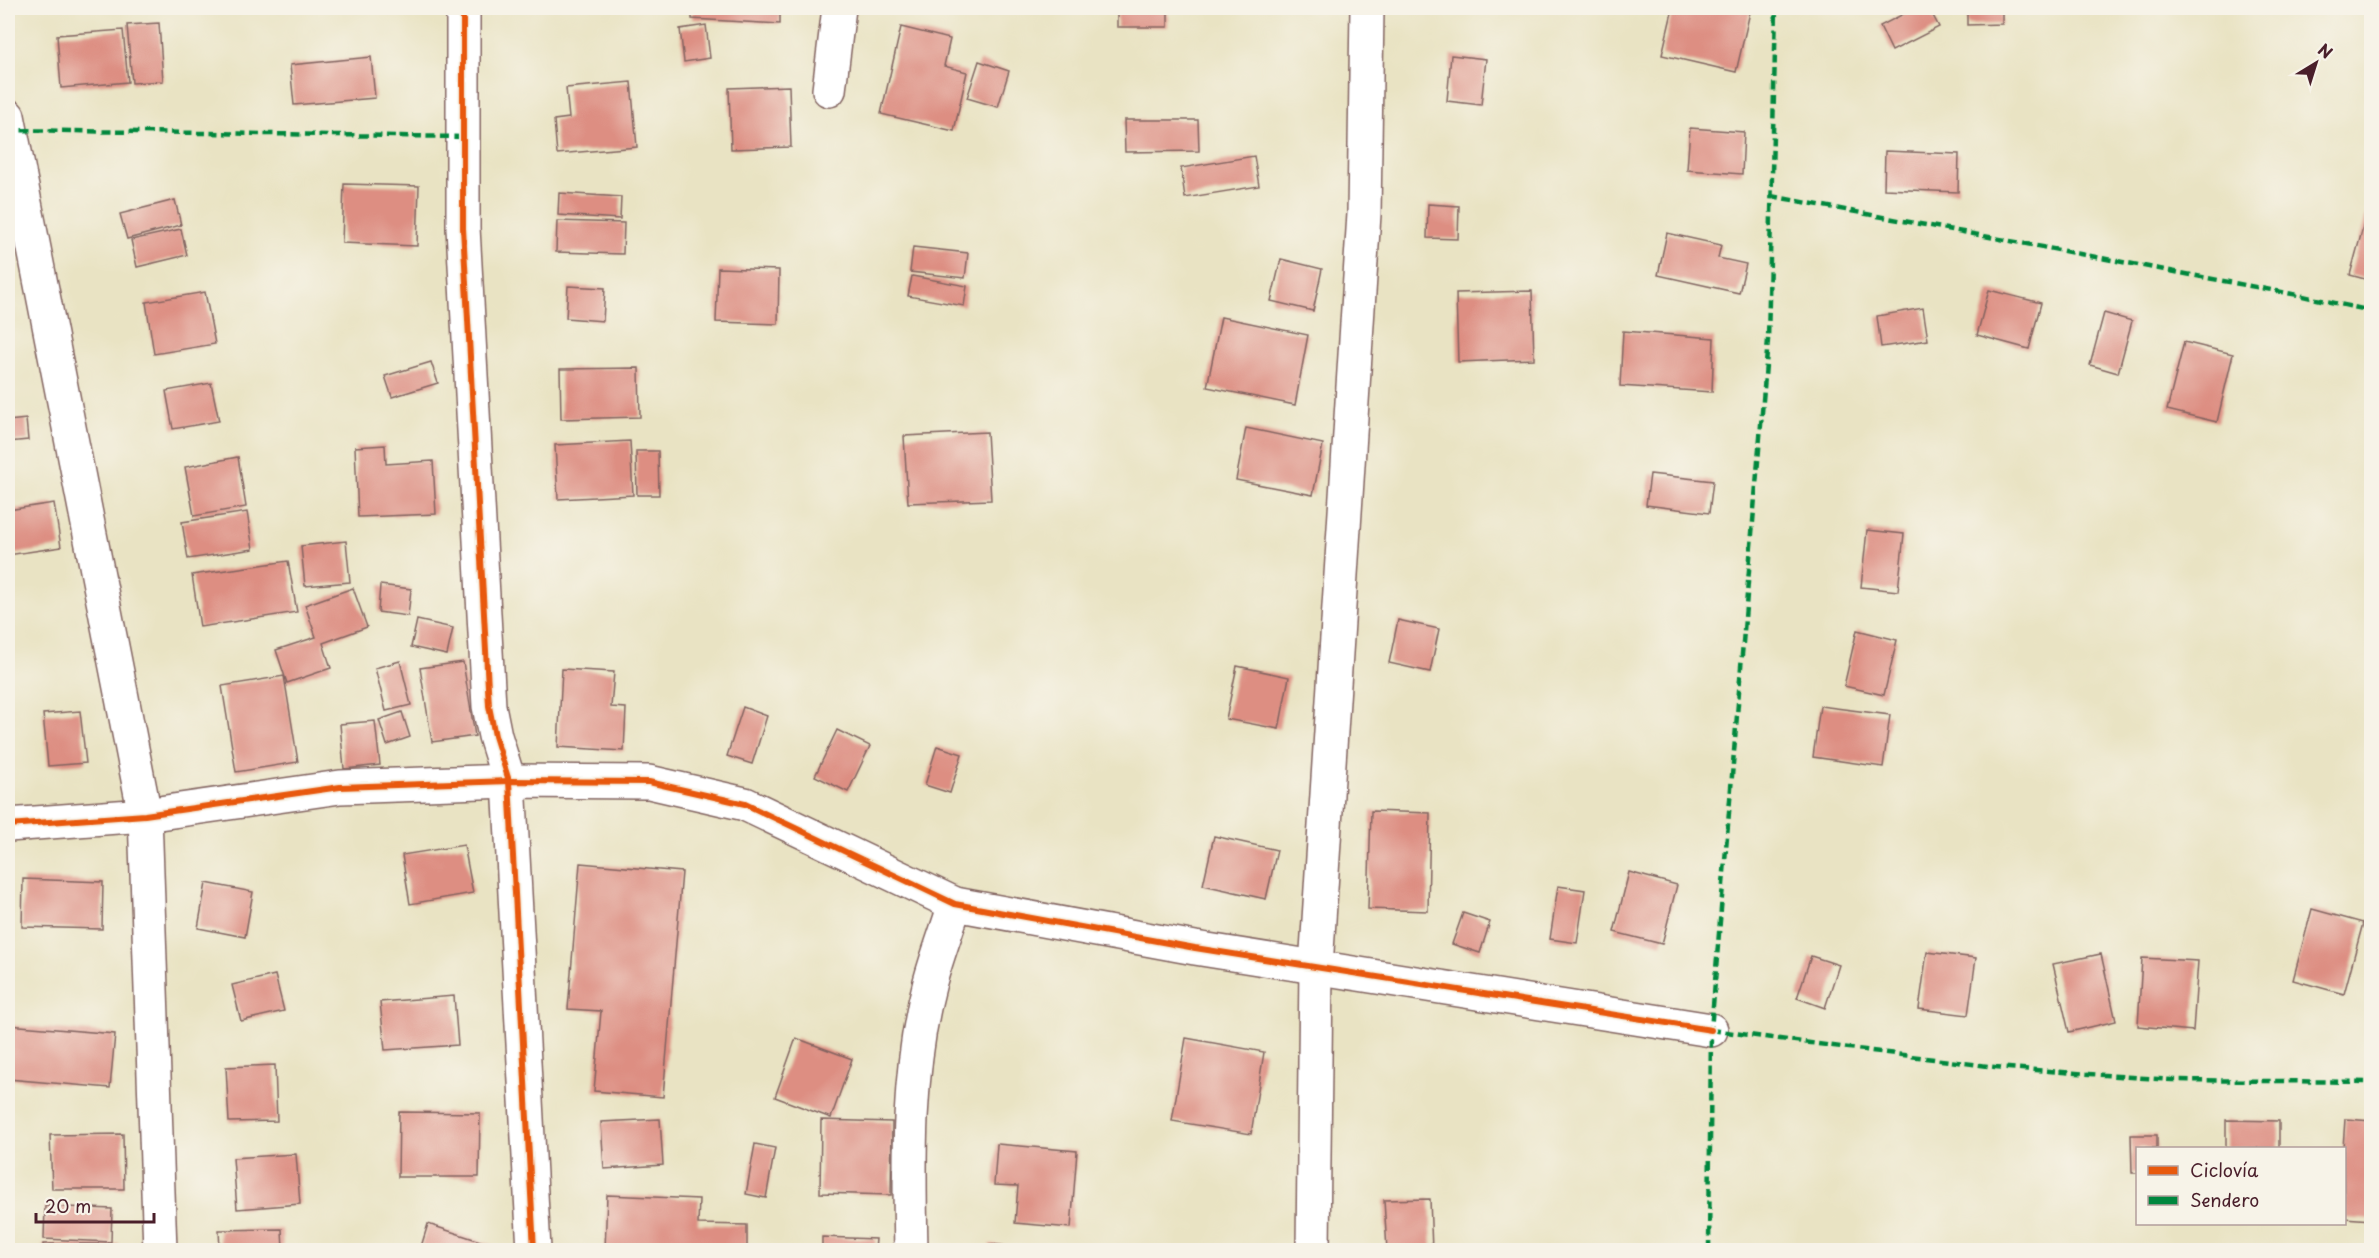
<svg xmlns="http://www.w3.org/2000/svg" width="2379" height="1258" viewBox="0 0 2379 1258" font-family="'Playpen Sans',sans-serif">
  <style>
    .building { fill: #dd8e82 }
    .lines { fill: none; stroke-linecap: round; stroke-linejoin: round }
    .minor-casing { stroke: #826460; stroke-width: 36 }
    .minor { stroke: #fff; stroke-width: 33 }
    .quiet { stroke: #00873e; stroke-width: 4.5; stroke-dasharray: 9 4.5; stroke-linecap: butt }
    .cycleway-casing { stroke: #f7f3e8; stroke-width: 10 }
    .cycleway { stroke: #e8590c; stroke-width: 6 }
  </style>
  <rect width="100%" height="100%" fill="#f7f3e8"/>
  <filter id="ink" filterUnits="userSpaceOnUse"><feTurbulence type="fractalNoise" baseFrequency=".0167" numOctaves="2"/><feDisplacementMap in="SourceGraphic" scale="12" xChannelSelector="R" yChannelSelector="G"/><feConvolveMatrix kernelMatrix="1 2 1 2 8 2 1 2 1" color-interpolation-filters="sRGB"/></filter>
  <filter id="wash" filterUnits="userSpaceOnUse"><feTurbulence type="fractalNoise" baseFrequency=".008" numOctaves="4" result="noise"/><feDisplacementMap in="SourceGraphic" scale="24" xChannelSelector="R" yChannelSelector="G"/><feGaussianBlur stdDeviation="1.35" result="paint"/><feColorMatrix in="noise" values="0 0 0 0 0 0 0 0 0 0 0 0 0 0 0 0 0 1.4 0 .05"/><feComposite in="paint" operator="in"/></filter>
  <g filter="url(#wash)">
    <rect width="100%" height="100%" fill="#e9e3c3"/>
    <g id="blocks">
      <g class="building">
        <polygon points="692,8 780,8 780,24 692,19"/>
        <rect x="1117" y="8" width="51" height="19"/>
        <polygon points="1673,8 1751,8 1736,72 1662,55"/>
        <polygon points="1915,8 1929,8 1939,27 1892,51 1880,26"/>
        <polygon points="1967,8 2002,8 2002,24 1967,25"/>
        <polygon points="159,23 163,81 132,83 127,25"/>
        <polygon points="706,25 710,58 684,62 680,29"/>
        <polygon points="901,27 950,39 944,66 967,72 954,131 881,114"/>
        <polygon points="123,30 128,82 61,88 57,35"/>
        <polygon points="1451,55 1486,59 1481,105 1447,101"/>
        <polygon points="371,57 375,98 294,105 290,65"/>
        <polygon points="979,61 1009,71 998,107 967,98"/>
        <polygon points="631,82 637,147 557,154 554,120 569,118 566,88"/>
        <polygon points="789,86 791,147 731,149 729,88"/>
        <polygon points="1124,120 1198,120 1199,151 1125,152"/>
        <polygon points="1690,128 1744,132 1742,174 1687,170"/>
        <polygon points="1885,151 1959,154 1958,192 1884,189"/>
        <polygon points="1254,156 1259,186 1185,198 1181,168"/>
        <polygon points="344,184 419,186 417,246 342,243"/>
        <polygon points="559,193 621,197 620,219 558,215"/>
        <polygon points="2371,198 2372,198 2372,281 2350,275"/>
        <polygon points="175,200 181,225 127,239 120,214"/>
        <polygon points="1428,204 1459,206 1458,239 1427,238"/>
        <polygon points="557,221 624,223 623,254 556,252"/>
        <polygon points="181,229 187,255 137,267 131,240"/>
        <polygon points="1667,233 1721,245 1718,258 1746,264 1739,293 1658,275"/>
        <polygon points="913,247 968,253 965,278 910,272"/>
        <polygon points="1281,259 1322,269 1313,311 1271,301"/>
        <polygon points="718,268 779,270 778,324 716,322"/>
        <polygon points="912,276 967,286 964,306 908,296"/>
        <polygon points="568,286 605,288 603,321 566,318"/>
        <polygon points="1989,290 2041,303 2029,349 1977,335"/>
        <polygon points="1532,291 1534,359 1458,362 1456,293"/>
        <polygon points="205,292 215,344 154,354 146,302"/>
        <polygon points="1923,308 1928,340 1881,347 1877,316"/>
        <polygon points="2104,313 2132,321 2118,373 2090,365"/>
        <polygon points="1221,317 1308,335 1295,405 1207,387"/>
        <polygon points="1623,331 1714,338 1712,392 1620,386"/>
        <polygon points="2184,342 2233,354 2217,422 2167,410"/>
        <polygon points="431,362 438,383 392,397 385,376"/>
        <polygon points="639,368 640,417 561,419 560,369"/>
        <polygon points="211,383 219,421 173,429 166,391"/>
        <polygon points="26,419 28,440 8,442 8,421"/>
        <polygon points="1246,428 1323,444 1313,495 1236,480"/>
        <polygon points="987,432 991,500 908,503 904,436"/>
        <polygon points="630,441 633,495 558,499 555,445"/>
        <polygon points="385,445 386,464 433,461 436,514 358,517 355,447"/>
        <polygon points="636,451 658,451 659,495 637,495"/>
        <polygon points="238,457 246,507 194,516 185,467"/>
        <polygon points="1650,474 1713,481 1709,513 1646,505"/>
        <polygon points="54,503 61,547 8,555 8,510"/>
        <polygon points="247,512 253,549 188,559 182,522"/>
        <polygon points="1867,530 1904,534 1898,591 1861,587"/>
        <polygon points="346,541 350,582 305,586 301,546"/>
        <polygon points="288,561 297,612 200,627 192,575"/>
        <polygon points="380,585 411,589 408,616 378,612"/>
        <polygon points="353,588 367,627 323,643 331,668 287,683 276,650 316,637 305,605"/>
        <polygon points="417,620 453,628 447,655 411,647"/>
        <polygon points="1398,620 1439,629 1430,672 1389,663"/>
        <polygon points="1857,630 1897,640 1884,695 1844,686"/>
        <polygon points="400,661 411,705 386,711 375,668"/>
        <polygon points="463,662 475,736 432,742 420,668"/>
        <polygon points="1237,666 1289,677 1279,729 1226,719"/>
        <polygon points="562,669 614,672 611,707 626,708 624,751 558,747"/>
        <polygon points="284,676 298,762 236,772 222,686"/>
        <polygon points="1820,706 1890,715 1883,767 1813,757"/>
        <polygon points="743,707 767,716 752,764 727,756"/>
        <polygon points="80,711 86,763 48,766 43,714"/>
        <polygon points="402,712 410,737 387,745 379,720"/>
        <polygon points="375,721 380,765 344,769 340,724"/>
        <polygon points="837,730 870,746 848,792 815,776"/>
        <polygon points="937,746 962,754 950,793 925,785"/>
        <polygon points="1371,811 1430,813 1428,911 1368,909"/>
        <polygon points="1214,836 1277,850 1266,899 1203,885"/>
        <polygon points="464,845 473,893 410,904 402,855"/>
        <polygon points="580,863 682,872 663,1097 594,1091 601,1011 568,1009"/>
        <polygon points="1629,872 1677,885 1662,944 1614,932"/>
        <polygon points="23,879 103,882 102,929 22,927"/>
        <polygon points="206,883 253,892 245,937 198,928"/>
        <polygon points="1558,886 1585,890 1577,943 1550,939"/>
        <polygon points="2312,909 2363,923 2344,994 2293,980"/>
        <polygon points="1463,913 1490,922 1480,953 1452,944"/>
        <polygon points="1927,952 1976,958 1968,1015 1919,1009"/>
        <polygon points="2101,954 2116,1021 2069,1032 2053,964"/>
        <polygon points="1811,956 1839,965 1825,1008 1797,998"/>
        <polygon points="2142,958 2198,961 2193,1031 2138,1026"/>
        <polygon points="275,975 284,1011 241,1021 232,985"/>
        <polygon points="454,996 458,1045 385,1050 380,1002"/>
        <polygon points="8,1025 115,1034 110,1088 8,1079"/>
        <polygon points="796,1038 852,1059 831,1118 775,1097"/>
        <polygon points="1186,1038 1264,1052 1251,1134 1172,1121"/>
        <polygon points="275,1065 277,1121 229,1122 226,1067"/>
        <polygon points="399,1112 480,1113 479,1177 398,1177"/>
        <polygon points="660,1119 663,1165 604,1169 601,1122"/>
        <polygon points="2345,1119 2372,1121 2372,1220 2344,1218 2343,1148"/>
        <polygon points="821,1120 892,1122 891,1195 820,1193"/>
        <polygon points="2226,1120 2279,1121 2279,1148 2226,1148"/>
        <polygon points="123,1134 124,1189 52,1189 50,1135"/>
        <polygon points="2131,1135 2157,1135 2157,1148 2138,1148 2138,1173 2132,1173"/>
        <polygon points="755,1144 775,1148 766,1198 746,1194"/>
        <polygon points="997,1144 1077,1151 1071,1228 1015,1223 1018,1186 994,1185"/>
        <polygon points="296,1154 300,1204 237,1209 233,1158"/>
        <polygon points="607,1195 699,1199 698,1224 747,1225 747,1250 605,1250"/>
        <polygon points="1430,1199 1432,1250 1387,1250 1384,1200"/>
        <polygon points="45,1206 112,1209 111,1242 44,1239"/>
        <polygon points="428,1224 492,1245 490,1250 420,1250"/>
        <polygon points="282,1229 283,1250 220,1250 219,1230"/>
        <polygon points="822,1237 876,1239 875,1250 822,1250"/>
        <rect x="43" y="1244" width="76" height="6"/>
        <polygon points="990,1244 1034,1249 1034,1250 989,1250"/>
      </g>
    </g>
  </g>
  <g filter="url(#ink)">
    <use href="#blocks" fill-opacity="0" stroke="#826460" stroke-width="1.5"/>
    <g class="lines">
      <defs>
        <g id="minor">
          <polyline points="463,8 463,228 489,706 495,736 509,781 534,1250"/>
          <polyline points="829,90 839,8"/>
          <polyline points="8,116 145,815 160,1250"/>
          <polyline points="8,825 145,815 340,787 509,781 649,782 745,804 955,904 1195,948 1711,1030"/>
          <path d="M911 1250C909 1161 907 1069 930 982 937 956 947 930 955 904"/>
          <polyline points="1313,1250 1316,967 1364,214 1367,8"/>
        </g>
      </defs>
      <use href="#minor" class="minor-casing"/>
      <use href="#minor" class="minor"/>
      <g class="quiet">
        <polyline points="8,130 463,137"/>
        <polyline points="1771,196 2298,295 2372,311"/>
        <polyline points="1711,1030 1995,1067 2172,1080 2372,1082"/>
        <polyline points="1709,1250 1711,1030 1768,340 1776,8"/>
      </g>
      <defs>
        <g id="cycleway">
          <polyline points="463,8 463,228 489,706 495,736 509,781 534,1250"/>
          <polyline points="8,825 145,815 340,787 509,781 649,782 745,804 955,904 1195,948 1711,1030"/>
        </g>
      </defs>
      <use href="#cycleway" class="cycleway-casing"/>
      <use href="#cycleway" class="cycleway"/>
    </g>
  </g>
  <rect width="2379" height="1258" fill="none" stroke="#f7f3e8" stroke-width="30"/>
  <rect x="2136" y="1147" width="210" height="78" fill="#f7f3e8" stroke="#b29e9c" stroke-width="1.5"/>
  <rect x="2148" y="1166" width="30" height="9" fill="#e8590c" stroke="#b29e9c" stroke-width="1.5"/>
  <text x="2190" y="1177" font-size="18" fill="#4a1f2b">Ciclovía</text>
  <rect x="2148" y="1196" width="30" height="9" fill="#00873e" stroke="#b29e9c" stroke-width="1.5"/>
  <text x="2190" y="1207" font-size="18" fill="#4a1f2b">Sendero</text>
  <g transform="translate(2316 63) rotate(38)" stroke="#f7f3e8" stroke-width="4.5" paint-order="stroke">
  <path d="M0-4.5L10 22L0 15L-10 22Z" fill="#4a1f2b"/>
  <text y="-9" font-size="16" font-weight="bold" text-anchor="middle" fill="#4a1f2b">N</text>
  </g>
  <path d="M36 1213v9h118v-9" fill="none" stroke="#4a1f2b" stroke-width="3"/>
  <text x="45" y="1213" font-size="18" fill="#4a1f2b" stroke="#f7f3e8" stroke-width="4.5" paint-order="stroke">20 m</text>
</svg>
